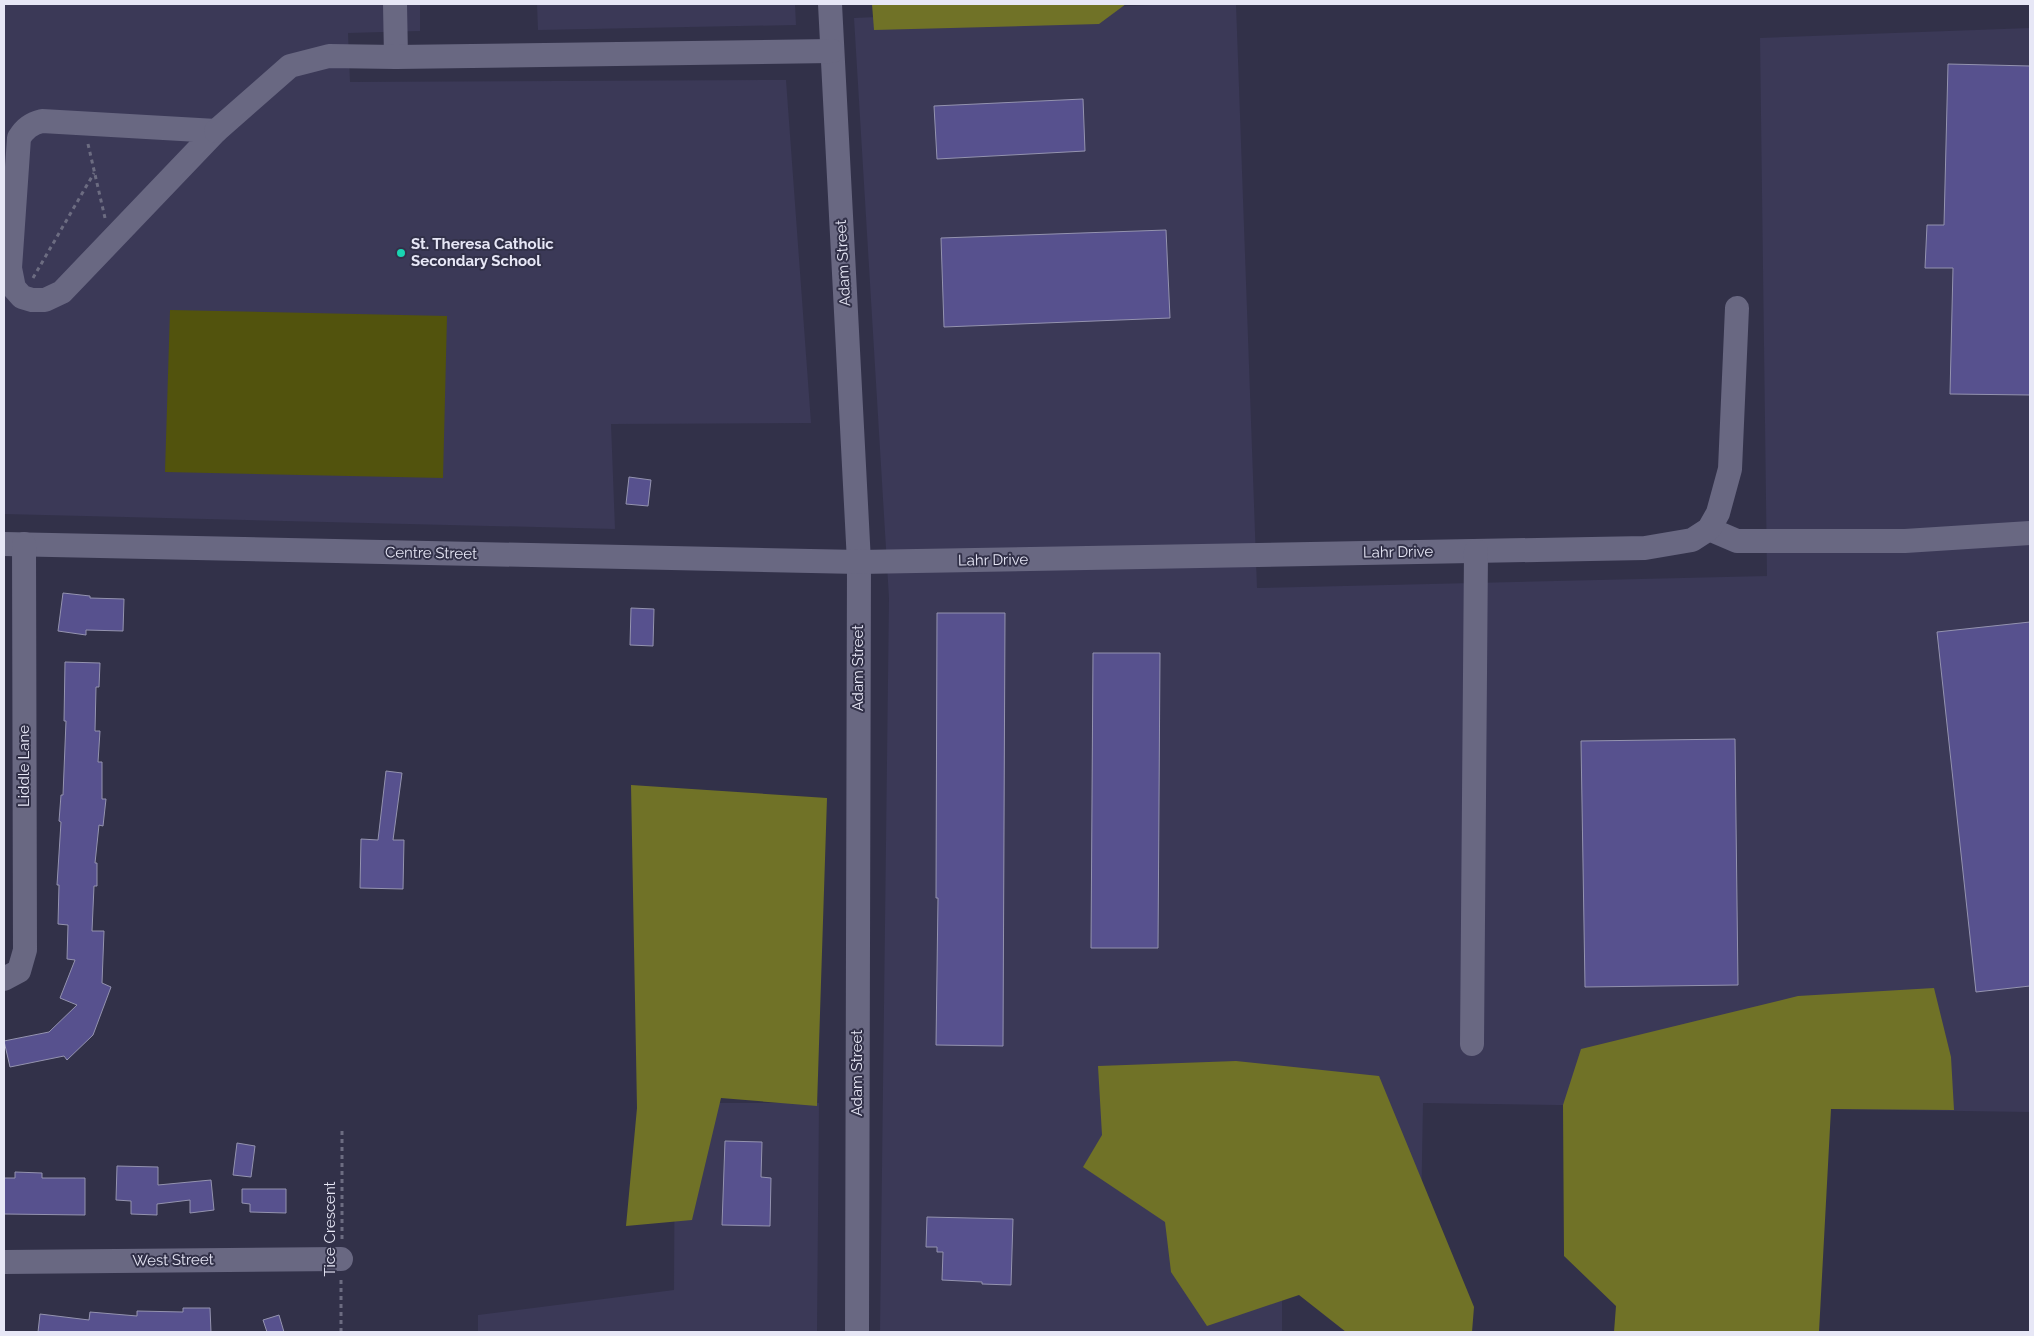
<svg xmlns="http://www.w3.org/2000/svg" width="2034" height="1336" viewBox="0 0 2034 1336" font-family="Raleway,sans-serif">
  <style>
    .built { fill: #3b3957 }
    .green { fill: #52530d }
    .forest { fill: #707227 }
    .building { fill: #57518e; stroke: #9493af }
    .lines { fill: none; stroke-linecap: round; stroke-linejoin: round }
    .path { stroke: #6c6c81; stroke-width: 3; stroke-dasharray: 4 4; stroke-linecap: butt }
    .minor { stroke: #696882; stroke-width: 24 }
    .poi-dot { fill: #19d5b2; stroke: #323149; stroke-width: 2 }
    .labels { text-anchor: middle; stroke-width: 4; stroke-linejoin: round; paint-order: stroke }
    .poi-label { font-size: 15px; font-weight: bold; fill: #e7e7f6; stroke: #323149; text-anchor: start }
    .street-label { font-size: 15px; fill: #e7e7f6; stroke: #323149 }
  </style>
  <rect width="100%" height="100%" fill="#323149"/>
  <g class="built">
    <polygon points="4,4 420,4 420,31 348,33 350,82 786,80 811,423 611,424 615,529 4,514"/>
    <polygon points="537,4 795,4 796,25 538,30"/>
    <polygon points="1174,4 1236,4 1257,588 1767,576 1760,38 2030,28 2030,1112 1423,1103 1421,1216 1282,1217 1282,1332 880,1332 889,598 854,18"/>
    <polygon points="675,1103 819,1103 817,1332 478,1332 478,1315 674,1290"/>
  </g>
  <polygon class="green" points="170,310 447,316 443,478 165,472"/>
  <g class="forest">
    <polygon points="872,4 1126,4 1099,24 874,30"/>
    <polygon points="631,785 827,798 817,1106 721,1098 692,1220 626,1226 637,1108"/>
    <polygon points="1934,988 1951,1057 1954,1110 1831,1109 1819,1332 1614,1332 1616,1306 1564,1256 1563,1105 1581,1049 1798,996"/>
    <polygon points="1236,1061 1379,1076 1474,1307 1472,1332 1346,1332 1299,1295 1207,1326 1171,1272 1165,1222 1083,1167 1102,1135 1098,1066"/>
  </g>
  <g class="building">
    <polygon points="1948,64 2030,66 2030,395 1950,394 1953,268 1925,268 1927,225 1944,225"/>
    <polygon points="1083,99 1085,151 937,159 934,106"/>
    <polygon points="1166,230 1170,318 944,327 941,238"/>
    <polygon points="629,477 651,480 648,506 626,504"/>
    <polygon points="63,593 90,596 90,598 124,599 123,631 86,630 86,635 58,631"/>
    <polygon points="631,608 654,609 653,646 630,645"/>
    <polygon points="937,613 1005,613 1003,1046 936,1045 938,898 936,898"/>
    <polygon points="2030,622 2030,986 1976,992 1937,632"/>
    <polygon points="1093,653 1160,653 1158,948 1091,948"/>
    <polygon points="65,662 100,663 99,687 96,687 95,731 100,731 98,762 102,762 102,799 106,799 103,826 99,825 95,863 97,863 97,886 94,886 92,931 104,931 102,983 111,987 93,1035 67,1060 64,1056 10,1067 4,1041 49,1032 77,1005 60,998 75,960 67,959 68,925 58,924 59,885 57,885 61,822 59,821 61,795 63,795 66,721 64,721"/>
    <polygon points="1735,739 1738,985 1585,987 1581,741"/>
    <polygon points="386,771 402,773 393,840 404,840 403,889 360,888 361,839 378,840"/>
    <polygon points="725,1141 762,1142 761,1177 771,1178 770,1226 722,1225"/>
    <polygon points="237,1143 255,1146 251,1177 233,1175"/>
    <polygon points="117,1166 158,1167 158,1185 211,1180 214,1210 190,1213 190,1200 157,1204 157,1215 131,1214 131,1201 116,1200"/>
    <polygon points="15,1172 42,1173 42,1178 85,1178 85,1215 4,1214 4,1178 15,1178"/>
    <polygon points="242,1189 286,1189 286,1213 250,1212 250,1204 242,1203"/>
    <polygon points="927,1217 1013,1219 1011,1285 982,1284 982,1282 942,1280 943,1252 937,1252 937,1247 926,1247"/>
    <polygon points="183,1308 210,1308 211,1332 38,1332 40,1314 89,1320 90,1312 137,1316 137,1311 183,1312"/>
    <polygon points="279,1315 284,1332 267,1332 263,1320"/>
  </g>
  <g class="lines">
    <g class="path">
      <polyline points="88,144 105,218"/>
      <polyline points="33,278 94,173"/>
      <polyline points="342,1239 342,1127"/>
      <polyline points="341,1332 341,1280"/>
    </g>
    <g class="minor">
      <polyline points="395,4 396,57"/>
      <polyline points="830,4 859,562 857,1332"/>
      <path d="M42 121 216 131 62 292 45 300H32L22 297 14 288 10 268 19 138C25 128 31 124 42 121Z"/>
      <polyline points="216,131 290,66 329,56 396,57 832,51"/>
      <polyline points="1709,529 1737,541 1905,541 2030,533"/>
      <polyline points="4,544 859,562 1645,548 1692,540 1709,529 1718,513 1730,469 1737,308"/>
      <polyline points="4,979 19,971 25,950 24,544"/>
      <polyline points="1472,1044 1476,551"/>
      <polyline points="4,1262 341,1259"/>
    </g>
  </g>
  <circle class="poi-dot" cx="401" cy="253" r="5"/>
  <g class="labels">
    <g class="poi-label">
      <text x="411" y="249">St. Theresa Catholic<tspan x="411" dy="17">Secondary School</tspan></text>
    </g>
    <g class="street-label">
      <text transform="translate(843 263) rotate(-93)" y="5">Adam Street</text>
      <text transform="translate(1398 552) rotate(-1)" y="5">Lahr Drive</text>
      <text transform="translate(431 553) rotate(1)" y="5">Centre Street</text>
      <text transform="translate(993 560) rotate(-1)" y="5">Lahr Drive</text>
      <text transform="translate(858 668) rotate(-90)" y="5">Adam Street</text>
      <text transform="translate(24 766) rotate(-90)" y="5">Liddle Lane</text>
      <text transform="translate(857 1073) rotate(-90)" y="5">Adam Street</text>
      <text transform="translate(330 1229) rotate(-90)" y="5">Tice Crescent</text>
      <text transform="translate(173 1260) rotate(-1)" y="5">West Street</text>
    </g>
  </g>
  <rect width="2034" height="1336" fill="none" stroke="#e7e7f6" stroke-width="10"/>
</svg>
